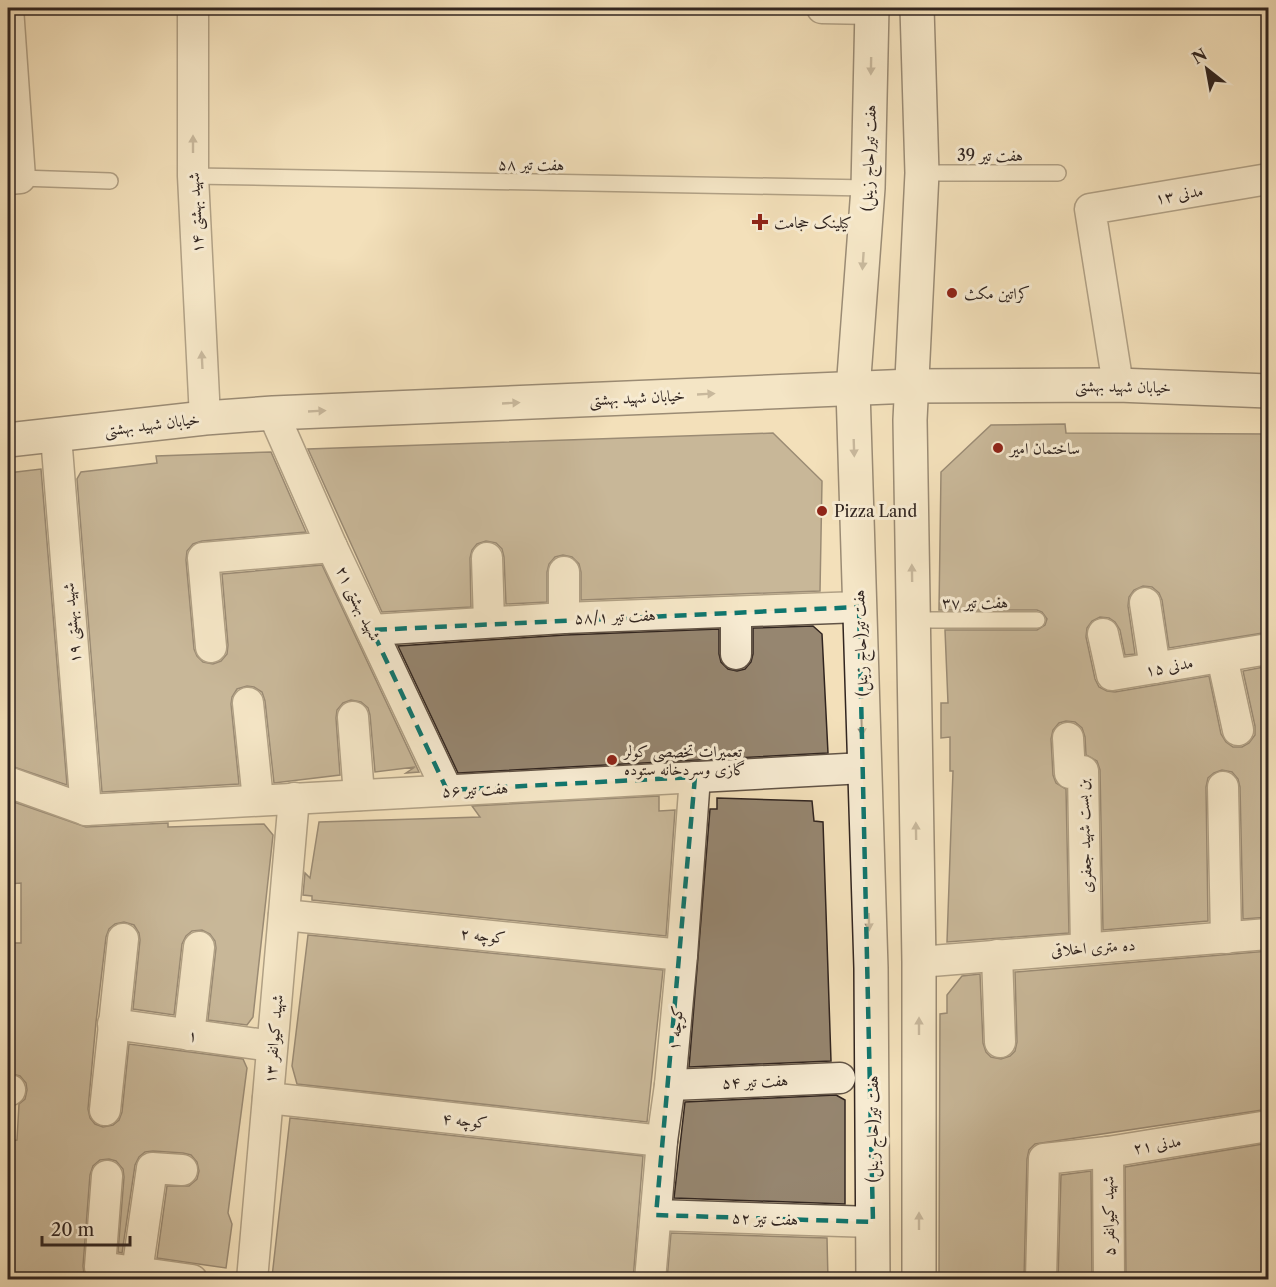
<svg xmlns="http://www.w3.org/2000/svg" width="1276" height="1287" viewBox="0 0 1276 1287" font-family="'Libre Caslon Text',Amiri,serif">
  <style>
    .building { fill: #968670; stroke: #312520; stroke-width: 1.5 }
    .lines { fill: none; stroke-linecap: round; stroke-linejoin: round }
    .lane-casing { stroke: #625446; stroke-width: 18 }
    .street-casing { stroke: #625446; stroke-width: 33 }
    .secondary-casing { stroke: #312520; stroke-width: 36 }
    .lane { stroke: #f7ebd2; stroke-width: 15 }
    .street { stroke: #f7ebd2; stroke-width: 30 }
    .secondary { stroke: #f7ebd2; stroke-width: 33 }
    .oneway { fill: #948879 }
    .marked { fill: none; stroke: #0f766e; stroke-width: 4.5; stroke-dasharray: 12 8; stroke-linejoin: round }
    .poi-dot { fill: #8f2418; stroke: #f7ebd2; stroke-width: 2 }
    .labels { text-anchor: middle; stroke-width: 6; stroke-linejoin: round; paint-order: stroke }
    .street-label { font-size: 16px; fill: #312520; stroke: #f7ebd2 }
    .poi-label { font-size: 16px; fill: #312520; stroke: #f7ebd2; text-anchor: start }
  </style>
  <rect width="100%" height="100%" fill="#f3e0ba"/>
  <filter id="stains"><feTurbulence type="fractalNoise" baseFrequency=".00333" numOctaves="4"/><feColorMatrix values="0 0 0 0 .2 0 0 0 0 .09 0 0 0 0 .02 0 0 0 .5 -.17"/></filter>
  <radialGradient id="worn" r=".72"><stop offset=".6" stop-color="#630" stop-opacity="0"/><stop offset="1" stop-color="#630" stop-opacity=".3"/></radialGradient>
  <g class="building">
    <polygon points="1065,424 1066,433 1269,434 1269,632 1169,648 1162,600 1159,593 1152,587 1143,586 1134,590 1129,597 1128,606 1135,654 1125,655 1120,630 1115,622 1109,618 1100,617 1092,621 1087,628 1086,637 1095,679 1099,687 1107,691 1115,692 1209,676 1221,734 1226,742 1233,747 1242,747 1249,743 1255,735 1255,726 1243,671 1269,666 1269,917 1243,919 1240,787 1238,779 1232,772 1222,770 1214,773 1208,778 1206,787 1208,921 1103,930 1100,770 1097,761 1086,755 1085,737 1082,728 1075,722 1066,721 1059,723 1053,730 1051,739 1053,775 1056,783 1066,789 1069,933 947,942 953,771 950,771 950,737 941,738 941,703 948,703 945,630 1037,630 1045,625 1047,619 1042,612 1037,610 939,610 941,472 991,425"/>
    <polygon points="773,433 822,481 820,591 581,600 581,572 579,564 572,557 563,555 555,557 549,564 547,572 547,602 506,604 504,557 502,549 496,543 486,541 477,544 472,550 470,558 471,607 382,612 308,449"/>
    <polygon points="271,452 306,532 202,541 193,544 187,551 186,560 194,649 197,656 203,662 213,664 221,661 227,654 228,645 222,574 322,565 419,772 406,773 415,767 375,772 370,715 368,708 361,702 351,700 343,703 337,710 336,718 340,775 274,783 265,701 262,692 254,687 247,686 237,689 232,697 231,704 239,784 102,792 77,479 81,472 157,463 156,456"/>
    <polygon points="41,469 67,785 8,765 8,473"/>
    <polygon points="813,626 822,634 828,753 458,773 398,646 565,635 719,629 719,654 721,662 728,669 737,671 745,669 751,662 753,654 753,628"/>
    <polygon points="659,796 659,811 675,810 666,936 312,900 312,896 303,895 305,873 310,878 319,822 480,817 472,806"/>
    <polygon points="717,798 812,801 814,821 823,822 831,1061 689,1067 710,809 717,809"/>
    <polygon points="8,800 86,827 168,823 168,827 264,824 273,835 253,1017 247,1025 208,1020 216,948 215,941 210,934 202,930 192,931 186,936 182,944 174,1015 133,1009 140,940 139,933 134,925 124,922 115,924 109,929 106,937 96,1022 88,1109 90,1118 95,1124 103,1127 113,1125 119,1120 122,1112 129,1044 243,1059 247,1068 228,1213 232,1224 226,1268 157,1258 167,1186 189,1186 197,1179 199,1171 197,1162 191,1155 183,1153 153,1151 145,1152 139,1157 135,1165 122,1253 118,1252 124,1177 123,1169 116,1161 109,1159 100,1160 93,1166 90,1175 83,1266 84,1274 89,1280 8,1280 8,1141 17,1140 19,1104 25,1099 27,1090 26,1083 20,1076 8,1073 8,943 21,943 21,883 8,884"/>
    <polygon points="308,935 663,970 647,1122 297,1084 292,1066"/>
    <polygon points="1269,951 1269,1109 1035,1144 1029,1150 1027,1159 1024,1280 939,1280 940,1014 947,1013 947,995 962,976 980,974 983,1043 986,1052 991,1057 1001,1059 1010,1056 1015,1051 1017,1042 1015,972"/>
    <polygon points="836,1095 845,1100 845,1204 674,1198 685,1102"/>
    <polygon points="290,1118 643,1156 633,1280 305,1280 272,1277"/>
    <polygon points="1269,1143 1269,1280 1126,1280 1125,1167"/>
    <polygon points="1091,1171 1092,1280 1058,1280 1061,1175"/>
    <polygon points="671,1233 827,1238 828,1280 667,1280"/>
  </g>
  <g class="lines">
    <defs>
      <g id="lane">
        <polyline points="922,173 1058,173"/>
        <polyline points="193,176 868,188"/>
        <polyline points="20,178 110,181"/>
        <polyline points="913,620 1037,620"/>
      </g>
      <g id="street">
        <polyline points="193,8 193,176 205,418"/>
        <polyline points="822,8 872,9"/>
        <polyline points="8,179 20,178 8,8"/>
        <polyline points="1118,385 1090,209 1268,179"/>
        <polyline points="273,413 332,547 447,790"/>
        <polyline points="56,436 86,810"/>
        <polyline points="487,558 489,622"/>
        <polyline points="564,572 564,618"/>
        <polyline points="1145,603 1155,668"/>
        <polyline points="372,630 564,618 859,607"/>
        <polyline points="1103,634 1112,675 1268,649"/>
        <polyline points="211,647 203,558 332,547"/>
        <polyline points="736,654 736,612"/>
        <polyline points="1222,657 1238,730"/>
        <polyline points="248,703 258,800"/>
        <polyline points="353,717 359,795"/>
        <polyline points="1068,738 1070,773 1083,771 1086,947"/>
        <polyline points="8,782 86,810 864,768"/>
        <polyline points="1223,787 1226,938"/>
        <polyline points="284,915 682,955"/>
        <polyline points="997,955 1000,1042"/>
        <polyline points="919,962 1268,934"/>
        <polyline points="113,1024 272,1046"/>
        <polyline points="189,1035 199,947"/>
        <polyline points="670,1085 840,1078"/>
        <polyline points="8,1091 10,1090"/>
        <polyline points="268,1098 662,1141"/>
        <polyline points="105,1110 123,939"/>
        <polyline points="1108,1152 1109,1280"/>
        <polyline points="107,1176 100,1267 192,1280"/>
        <polyline points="656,1215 873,1222"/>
        <polyline points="137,1272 152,1168 182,1170"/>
        <polyline points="252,1280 294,798"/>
        <polyline points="650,1280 662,1141 670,1085 682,955 695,777"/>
        <polyline points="1041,1280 1044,1159 1108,1152 1268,1126"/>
      </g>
      <g id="secondary">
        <polyline points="872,8 868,188 853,390 871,968 873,1280"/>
        <polyline points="917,8 922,173 910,420 919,962 919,1280"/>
        <polyline points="8,440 205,418 273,413 912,386 1118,385 1268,391"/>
      </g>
    </defs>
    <use href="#lane" class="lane-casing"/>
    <use href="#street" class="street-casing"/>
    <use href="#secondary" class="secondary-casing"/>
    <use href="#lane" class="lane"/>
    <use href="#street" class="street"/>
    <use href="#secondary" class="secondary"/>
  </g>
  <defs><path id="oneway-solid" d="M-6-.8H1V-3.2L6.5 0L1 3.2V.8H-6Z" transform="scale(1.5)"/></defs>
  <g class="oneway">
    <use href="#oneway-solid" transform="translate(871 66) rotate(91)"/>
    <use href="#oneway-solid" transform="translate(193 144) rotate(-90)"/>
    <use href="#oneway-solid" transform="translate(863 261) rotate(94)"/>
    <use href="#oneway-solid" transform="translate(202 360) rotate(-93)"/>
    <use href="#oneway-solid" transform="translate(706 394) rotate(-3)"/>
    <use href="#oneway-solid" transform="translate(511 403) rotate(-3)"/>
    <use href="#oneway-solid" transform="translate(317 411) rotate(-3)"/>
    <use href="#oneway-solid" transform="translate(854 448) rotate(88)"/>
    <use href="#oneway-solid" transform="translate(912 573) rotate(-91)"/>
    <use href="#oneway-solid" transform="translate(862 727) rotate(88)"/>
    <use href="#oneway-solid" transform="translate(916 831) rotate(-91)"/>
    <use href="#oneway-solid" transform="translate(869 922) rotate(88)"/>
    <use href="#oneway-solid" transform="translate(919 1026) rotate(-90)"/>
    <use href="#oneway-solid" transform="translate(919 1221) rotate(-90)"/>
  </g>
  <path d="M0 0H1276V1287H0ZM859 607 873 1222 656 1215 695 777 447 790 372 630Z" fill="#f3e0ba" fill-opacity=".55" fill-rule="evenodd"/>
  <path class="marked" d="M859 607 873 1222 656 1215 695 777 447 790 372 630Z"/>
  <g class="poi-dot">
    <path d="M757 213h6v6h6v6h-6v6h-6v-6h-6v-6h6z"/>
    <circle cx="952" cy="293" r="6"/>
    <circle cx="998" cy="448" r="6"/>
    <circle cx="822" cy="511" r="6"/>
    <circle cx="612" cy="760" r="6"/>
  </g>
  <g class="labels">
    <g class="street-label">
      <text x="990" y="161">هفت تیر 39</text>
      <text transform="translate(868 158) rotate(-88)" y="6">هفت تیر(حاج زینل)</text>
      <text transform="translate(531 164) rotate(1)" y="6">هفت تیر ۵۸</text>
      <text transform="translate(1179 194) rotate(-10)" y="6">مدنی ۱۳</text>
      <text transform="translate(195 213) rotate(-93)" y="6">شهید بهشتی ۱۴</text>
      <text transform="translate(1123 386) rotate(1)" y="6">خیابان شهید بهشتی</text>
      <text transform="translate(637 397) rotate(-3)" y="6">خیابان شهید بهشتی</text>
      <text transform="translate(152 424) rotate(-7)" y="6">خیابان شهید بهشتی</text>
      <text x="975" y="608">هفت تیر ۳۷</text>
      <text transform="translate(359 603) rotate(64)" y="6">شهید بهشتی ۲۱</text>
      <text transform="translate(615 616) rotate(-2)" y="6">هفت تیر ۵۸/۱</text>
      <text transform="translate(71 623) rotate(-95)" y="6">شهید بهشتی ۱۹</text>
      <text transform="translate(860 643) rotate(-92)" y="6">هفت تیر(حاج زینل)</text>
      <text transform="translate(1169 666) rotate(-10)" y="6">مدنی ۱۵</text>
      <text transform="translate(475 789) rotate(-3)" y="6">هفت تیر ۵۶</text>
      <text transform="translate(1084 836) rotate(-92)" y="6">بن بست شهید جعفری</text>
      <text transform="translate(483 935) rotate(6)" y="6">کوچه ۲</text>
      <text transform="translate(1093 947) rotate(-4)" y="6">ده متری اخلاقی</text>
      <text transform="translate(675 1028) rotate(-85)" y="6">کوچه ۱</text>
      <text transform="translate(193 1035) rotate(8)" y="6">۱</text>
      <text transform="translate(273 1039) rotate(-85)" y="6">شهید کیوانفر ۱۳</text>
      <text transform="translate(755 1081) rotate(-2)" y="6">هفت تیر ۵۴</text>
      <text transform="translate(465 1120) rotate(6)" y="6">کوچه ۴</text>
      <text transform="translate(872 1129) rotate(-90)" y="6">هفت تیر(حاج زینل)</text>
      <text transform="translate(1157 1144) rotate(-9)" y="6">مدنی ۲۱</text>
      <text transform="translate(1108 1216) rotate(-91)" y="6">شهید کیوانفر ۵</text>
      <text transform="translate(765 1218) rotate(2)" y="6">هفت تیر ۵۲</text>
    </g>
    <g class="poi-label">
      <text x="774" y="228">کیلینک حجامت</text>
      <text x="964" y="299">کراتین مکث</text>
      <text x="1010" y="454">ساختمان امیر</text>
      <text x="834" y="517">Pizza Land</text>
      <text x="624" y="757">تعمیرات تخصصی کولر<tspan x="624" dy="18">گازی وسردخانه ستوده</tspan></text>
    </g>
  </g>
  <rect width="1276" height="1287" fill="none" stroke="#f3e0ba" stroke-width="30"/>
  <rect x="9" y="9" width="1258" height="1269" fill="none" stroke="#312520" stroke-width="3"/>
  <rect x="15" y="15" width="1246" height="1257" fill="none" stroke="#312520" stroke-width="1.5"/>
  <g transform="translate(1207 69) rotate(329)" stroke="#f7ebd2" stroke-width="4.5" paint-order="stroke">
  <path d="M0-4.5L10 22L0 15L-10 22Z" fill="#312520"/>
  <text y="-9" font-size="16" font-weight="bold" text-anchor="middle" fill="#312520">N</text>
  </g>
  <path d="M42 1236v9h88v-9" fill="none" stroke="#312520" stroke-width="3"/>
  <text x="51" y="1236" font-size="18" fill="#312520" stroke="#f7ebd2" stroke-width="4.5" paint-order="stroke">20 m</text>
  <rect width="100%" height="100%" filter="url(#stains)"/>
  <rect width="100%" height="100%" fill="url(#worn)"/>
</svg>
